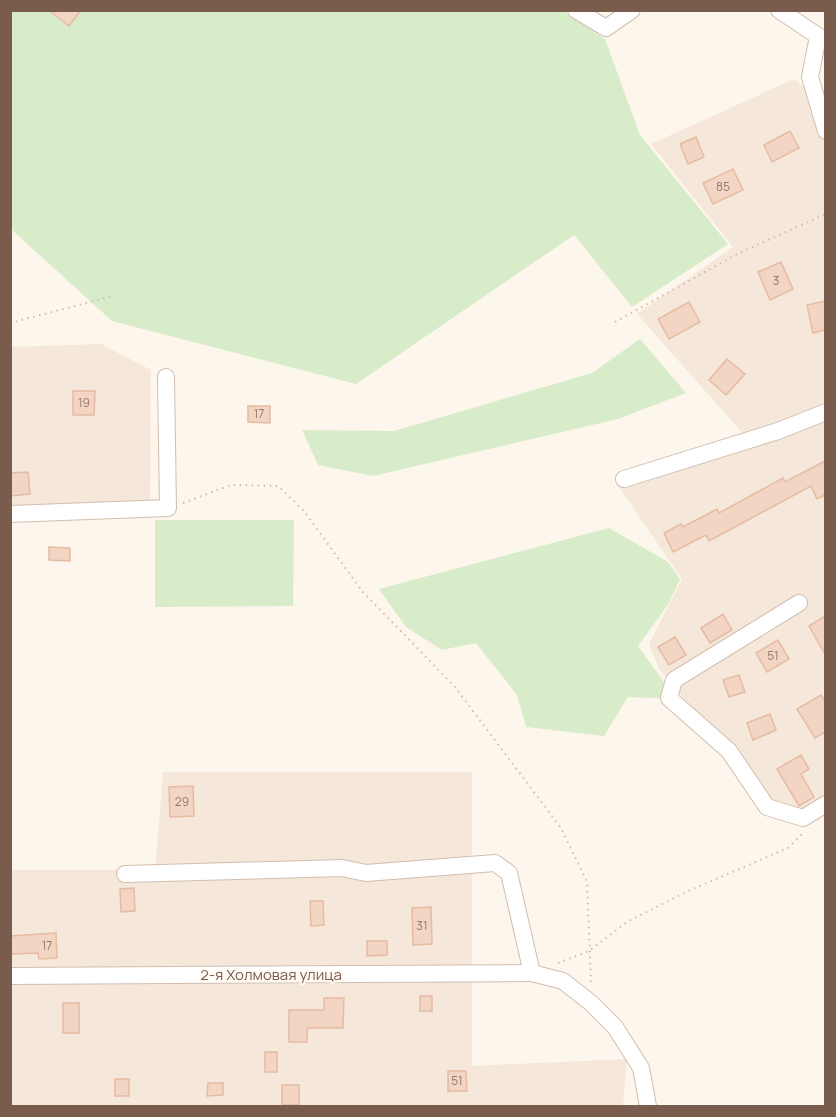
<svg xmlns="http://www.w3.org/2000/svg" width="836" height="1117" viewBox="0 0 836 1117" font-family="Manrope,sans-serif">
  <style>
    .residential { fill: #f5e8da }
    .green { fill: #d8ecc9 }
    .building { fill: #f3d5c3; stroke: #e6bba3; stroke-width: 1.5 }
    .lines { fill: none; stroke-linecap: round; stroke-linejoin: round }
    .minor-casing { stroke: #d1beb0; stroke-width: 18 }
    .path { stroke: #d9b8a5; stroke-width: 2; stroke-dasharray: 1.5 4.5; stroke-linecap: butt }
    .minor { stroke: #fff; stroke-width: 16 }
    .labels { text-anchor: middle; stroke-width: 4.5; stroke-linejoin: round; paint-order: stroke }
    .number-label { font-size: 12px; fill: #987a6a }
    .street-label { font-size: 15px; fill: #7a5c4d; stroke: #fffaf3 }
  </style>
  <rect width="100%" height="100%" fill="#fdf6ec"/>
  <g class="residential">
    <polygon points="794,79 826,106 825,804 790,823 659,669 649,644 682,579 616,483 753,445 637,314 733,247 651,144"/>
    <polygon points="101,344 151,370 150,504 11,505 10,347"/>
    <polygon points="163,772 472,772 472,1066 627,1059 623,1106 11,1106 10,870 155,870"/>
  </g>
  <g class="green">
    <polygon points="10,11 563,11 605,39 640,135 728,244 632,307 574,235 356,384 112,321 12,230 11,231"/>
    <polygon points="640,339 686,393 618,419 373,476 318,465 302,430 394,431 592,373"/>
    <polygon points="155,520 294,520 293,606 155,607"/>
    <polygon points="609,528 668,562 680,579 669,603 638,646 676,699 628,697 604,736 526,727 517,695 476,643 442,650 406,627 379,589"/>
  </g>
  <g class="building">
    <polygon points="49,10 81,10 69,26"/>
    <polygon points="790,131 799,148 772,162 764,145"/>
    <polygon points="696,137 704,157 688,164 680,144"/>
    <polygon points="733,169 743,190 713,204 703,183"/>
    <polygon points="781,262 793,289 770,300 758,272"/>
    <polygon points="825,301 825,330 813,333 807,305"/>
    <polygon points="689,302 700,322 669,339 658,319"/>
    <polygon points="727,359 745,374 726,395 709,380"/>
    <polygon points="73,391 95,391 94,415 73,415"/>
    <polygon points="248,406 270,406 270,423 248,422"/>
    <polygon points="825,461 825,495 817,499 811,486 709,541 706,535 673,552 664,533 681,524 683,527 717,509 719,513 783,478 785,482"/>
    <polygon points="28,472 30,494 10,496 10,473"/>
    <polygon points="49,547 70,548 70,561 49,560"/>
    <polygon points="723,614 732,630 710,643 701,628"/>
    <polygon points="825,616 825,654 809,626"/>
    <polygon points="675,637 686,655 669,665 658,647"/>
    <polygon points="778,640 789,659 767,672 756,653"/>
    <polygon points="739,675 745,692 729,697 723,680"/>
    <polygon points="821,695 825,702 825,732 815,738 797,709"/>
    <polygon points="770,714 776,730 753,740 747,723"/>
    <polygon points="801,755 809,769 801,774 814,797 799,806 777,769"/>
    <polygon points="193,786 194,816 170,817 169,787"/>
    <polygon points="134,888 135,911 121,912 120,889"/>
    <polygon points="310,901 323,901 324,925 311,926"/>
    <polygon points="431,907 432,944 413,945 412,908"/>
    <polygon points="56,933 57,958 39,959 38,953 10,954 10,936"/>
    <polygon points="367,941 387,941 387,955 367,956"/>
    <rect x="420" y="996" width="12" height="15"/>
    <polygon points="324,998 344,998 343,1028 307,1028 307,1042 289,1042 289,1010 324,1010"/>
    <rect x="63" y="1003" width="16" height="30"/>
    <rect x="265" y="1052" width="12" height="20"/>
    <polygon points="448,1071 466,1071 467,1091 448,1091"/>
    <rect x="115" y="1079" width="14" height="17"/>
    <polygon points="208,1083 223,1083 223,1095 207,1096"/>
    <rect x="282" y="1085" width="17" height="20"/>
  </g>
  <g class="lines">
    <defs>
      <g id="minor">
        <polyline points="576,10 606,28 632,10"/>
        <polyline points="779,10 818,36 810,77 826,131"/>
        <polyline points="624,479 778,431 826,412"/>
        <polyline points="10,514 168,508 166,377"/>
        <polyline points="799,603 674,680 669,698 729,751 767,807 803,818 826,804"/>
        <polyline points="125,874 342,868 366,873 495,863 509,873 532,973 563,981 591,1003 615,1027 641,1068 648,1106"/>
        <polyline points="10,976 532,973"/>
      </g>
    </defs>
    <use href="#minor" class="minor-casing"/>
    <g class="path">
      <polyline points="615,322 739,253 826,214"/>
      <polyline points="10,323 113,296"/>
      <polyline points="183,503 231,485 278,486 304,511 362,591 455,687 561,828 587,882 591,982"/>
      <polyline points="558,963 589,951 627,922 688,891 788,848 803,833"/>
    </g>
    <use href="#minor" class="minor"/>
  </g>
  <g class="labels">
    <g class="number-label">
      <text x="723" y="191">85</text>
      <text x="776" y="285">3</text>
      <text x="84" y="407">19</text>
      <text x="259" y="418">17</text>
      <text x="773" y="660">51</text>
      <text x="182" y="806">29</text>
      <text x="422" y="930">31</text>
      <text x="47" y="950">17</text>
      <text x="457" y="1085">51</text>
    </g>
    <g class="street-label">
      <text x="271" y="980">2-я Холмовая улица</text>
    </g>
  </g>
  <rect width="836" height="1117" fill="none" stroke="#7a5c4d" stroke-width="24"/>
</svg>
